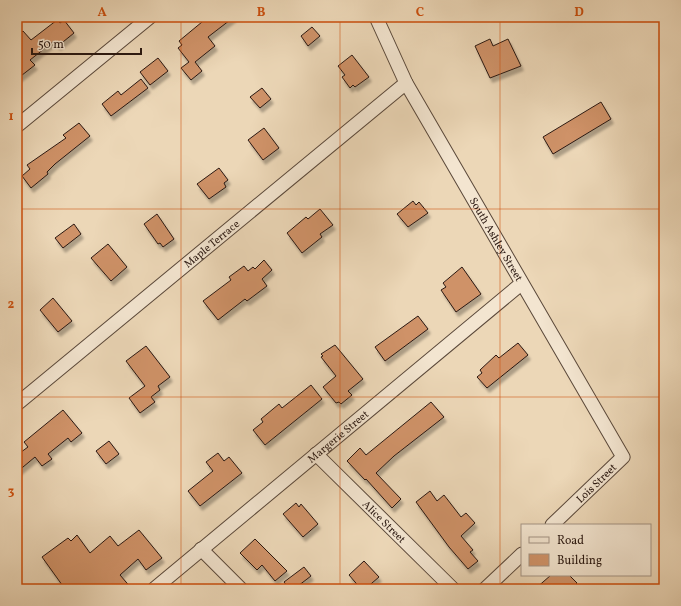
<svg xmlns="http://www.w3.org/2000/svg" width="681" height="606" viewBox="0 0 681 606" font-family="Vollkorn,serif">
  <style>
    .building { fill: #cf9268; stroke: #2a1811; filter: url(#shadow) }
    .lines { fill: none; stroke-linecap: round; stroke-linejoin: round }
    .street-casing { stroke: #5a483a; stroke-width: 15 }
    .street { stroke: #f3e5d0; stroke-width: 13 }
    .grid { fill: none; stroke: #cc4f0d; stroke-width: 1; stroke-opacity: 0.55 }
    .labels { text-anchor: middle; stroke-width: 3.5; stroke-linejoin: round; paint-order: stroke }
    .street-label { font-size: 11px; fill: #2a1811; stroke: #f3e5d0 }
    .neatline { fill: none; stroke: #cc4f0d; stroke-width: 1.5 }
    .grid-label { font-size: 13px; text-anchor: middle; font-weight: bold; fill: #cc4f0d }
  </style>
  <defs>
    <filter id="shadow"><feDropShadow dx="2.5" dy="4.5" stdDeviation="1" flood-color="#0004"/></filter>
  </defs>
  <rect width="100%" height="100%" fill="#ecd7b7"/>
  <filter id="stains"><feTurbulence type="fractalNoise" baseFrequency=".005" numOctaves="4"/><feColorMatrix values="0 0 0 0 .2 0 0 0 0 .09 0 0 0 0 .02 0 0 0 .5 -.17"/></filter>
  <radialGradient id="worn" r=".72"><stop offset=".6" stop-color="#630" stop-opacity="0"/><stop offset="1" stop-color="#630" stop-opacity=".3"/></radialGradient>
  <g class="building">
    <polygon points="208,17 234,17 208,37 215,46 195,62 202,71 191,80 181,68 189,62 178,48 182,45 179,41"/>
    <polygon points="57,20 60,23 64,20 74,33 58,46 54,41 30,60 35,65 17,79 17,36 23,31 31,40"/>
    <polygon points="312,27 320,36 308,46 301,36"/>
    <polygon points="490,39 493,46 508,39 521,66 490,78 475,46"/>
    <polygon points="352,55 369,77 355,87 353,85 350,88 342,77 345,75 338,66"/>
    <polygon points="158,58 168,71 150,85 140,72"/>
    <polygon points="141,79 148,88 111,116 102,104 118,91 121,95"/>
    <polygon points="262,88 271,99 260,108 250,97"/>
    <polygon points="601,102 611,119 553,154 543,137"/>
    <polygon points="79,123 90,136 55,164 47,172 48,174 31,188 22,176 30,169 27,165 66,138 63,135"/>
    <polygon points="264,128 279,148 263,160 248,140"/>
    <polygon points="219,168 228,180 224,183 226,187 209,199 197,184"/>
    <polygon points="413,201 416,205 419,202 428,213 408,227 397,214"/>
    <polygon points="320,209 333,225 320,234 322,237 302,253 287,233 306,217 308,219"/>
    <polygon points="157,214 174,239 163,247 160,243 158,244 144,224"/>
    <polygon points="74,224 81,234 63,248 55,238"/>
    <polygon points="108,244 127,267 111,281 91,258"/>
    <polygon points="264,260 272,270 262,279 267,286 247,301 245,299 218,320 203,301 231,280 229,277 244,266 248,271 253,267 255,269"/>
    <polygon points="462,267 481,294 456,312 441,290 446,287 443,283"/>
    <polygon points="53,298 72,321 58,332 40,310"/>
    <polygon points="418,316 428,329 385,361 375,347"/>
    <polygon points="518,343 528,355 487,388 477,377 482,373 480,370 496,355 499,358"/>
    <polygon points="335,345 363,379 348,391 352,395 341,404 339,402 336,403 323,387 336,376 321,357 323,356 321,354"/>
    <polygon points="146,346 170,377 158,386 160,390 151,397 155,402 140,413 129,398 145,386 126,361"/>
    <polygon points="311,385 322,399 265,445 253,430 263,422 261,419 279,404 282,408"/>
    <polygon points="431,402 444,417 394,456 376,473 401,499 392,508 366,479 365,480 347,461 360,448 366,455"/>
    <polygon points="63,410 82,433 71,442 68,438 48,454 52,459 42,466 35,457 17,472 17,455 28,447 24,442"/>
    <polygon points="109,441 119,454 106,464 96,451"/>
    <polygon points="218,453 224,461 229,457 242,473 200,506 188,491 213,471 206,462"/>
    <polygon points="430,491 437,501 444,495 461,517 466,513 475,523 461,536 473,550 470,552 478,561 468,569 449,547 416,502"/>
    <polygon points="296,503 299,507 301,504 318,524 303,537 283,514"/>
    <polygon points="139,530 162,558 146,570 138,559 120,575 132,589 65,589 42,557 68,538 71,541 77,535 90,553 110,536 118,546"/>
    <polygon points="255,539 287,571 275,581 262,565 257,570 240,553"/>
    <polygon points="364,561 379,577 365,589 361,589 349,575"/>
    <polygon points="304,567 311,576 294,589 289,589 284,582"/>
    <polygon points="551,575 569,575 577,583 571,589 535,589"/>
  </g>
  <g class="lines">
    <defs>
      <g id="street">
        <path id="s1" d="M376 17 406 83 623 457 552 525"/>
        <polyline points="17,126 150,17"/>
        <path id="s2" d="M17 404 406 83"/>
        <path id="s3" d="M316 454 453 589"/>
        <polyline points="201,549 241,589"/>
        <path id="s4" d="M154 589 521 284"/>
        <polyline points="485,589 522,554"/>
      </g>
    </defs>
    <use href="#street" class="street-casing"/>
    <use href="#street" class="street"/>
  </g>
  <path class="grid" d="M181 17V589M340 17V589M500 17V589M17 209H664M17 397H664"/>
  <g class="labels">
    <g class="street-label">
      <text dy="4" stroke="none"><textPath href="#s1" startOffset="253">South Ashley Street</textPath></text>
      <text dy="4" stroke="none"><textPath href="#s2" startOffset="252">Maple Terrace</textPath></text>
      <text dy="4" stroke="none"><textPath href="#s4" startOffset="239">Margerie Street</textPath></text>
      <text transform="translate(596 483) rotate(-44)" y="4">Lois Street</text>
      <text dy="4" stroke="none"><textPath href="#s3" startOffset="96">Alice Street</textPath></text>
    </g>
  </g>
  <rect width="681" height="606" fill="none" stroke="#ecd7b7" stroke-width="44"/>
  <rect x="521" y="524" width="130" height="52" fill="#f3e5d0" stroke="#a39384"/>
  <rect x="529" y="537" width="20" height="6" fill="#f3e5d0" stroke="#a39384"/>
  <text x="557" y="544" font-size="12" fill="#2a1811">Road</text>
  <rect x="529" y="554" width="20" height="12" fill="#cf9268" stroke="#a39384"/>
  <text x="557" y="564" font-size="12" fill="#2a1811">Building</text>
  <path d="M32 48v6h109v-6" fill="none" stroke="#2a1811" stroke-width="2"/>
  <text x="38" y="48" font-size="12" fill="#2a1811" stroke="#f3e5d0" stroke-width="3" paint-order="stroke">50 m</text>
  <rect x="22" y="22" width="637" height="562" class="neatline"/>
  <g class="grid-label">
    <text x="102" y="16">A</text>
    <text x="261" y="16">B</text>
    <text x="420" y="16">C</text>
    <text x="579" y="16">D</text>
    <text x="11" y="120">1</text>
    <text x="11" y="308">2</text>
    <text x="11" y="495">3</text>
  </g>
  <rect width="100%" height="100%" filter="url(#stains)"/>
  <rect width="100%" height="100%" fill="url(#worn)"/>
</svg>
